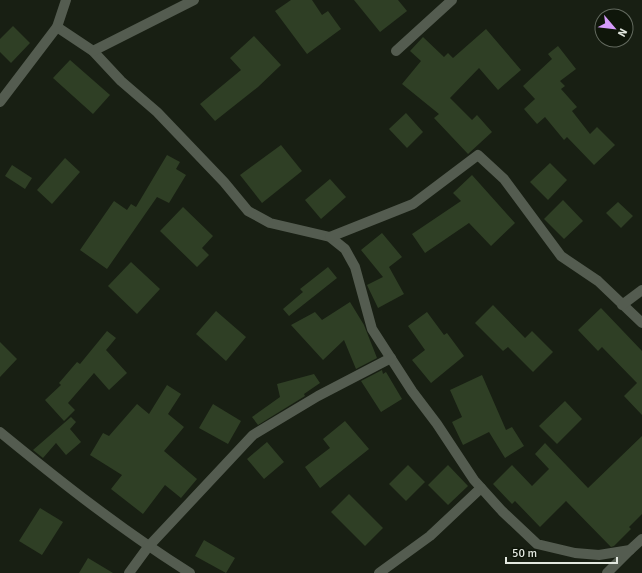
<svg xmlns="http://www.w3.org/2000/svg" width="642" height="573" viewBox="0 0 642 573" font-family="Signika,sans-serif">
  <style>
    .building { fill: #2f3f25 }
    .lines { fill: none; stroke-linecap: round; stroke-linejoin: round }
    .minor { stroke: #545c50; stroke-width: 10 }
  </style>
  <rect width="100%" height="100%" fill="#181f13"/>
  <g class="building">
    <polygon points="291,0 312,0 322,15 328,11 341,29 307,54 275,11"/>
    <polygon points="354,0 398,0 407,11 380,32"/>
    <polygon points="13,26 30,43 11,63 0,52 0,39"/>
    <polygon points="486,29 521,70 498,90 479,68 450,98 472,120 477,115 492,132 468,154 434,118 439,114 402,84 421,61 410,51 423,37 444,57 448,53 453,58"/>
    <polygon points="254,36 281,65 258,87 215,121 200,104 241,70 230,58"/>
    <polygon points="558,46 576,69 560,81 565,86 561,89 577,107 572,111 590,134 597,127 615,145 594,165 567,137 564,140 545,117 537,124 524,109 535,99 523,86 552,59 548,54"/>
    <polygon points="70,60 110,95 93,114 53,78"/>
    <polygon points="406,113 423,132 407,148 389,129"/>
    <polygon points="281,145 302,171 262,203 240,175"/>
    <polygon points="167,155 180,162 176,169 186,175 169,203 157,197 107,269 80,250 114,201 127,210 131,204 136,207"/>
    <polygon points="65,158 80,172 52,204 37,190"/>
    <polygon points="550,163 567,180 548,200 530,182"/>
    <polygon points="12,165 32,178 25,189 5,176"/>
    <polygon points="472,175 515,223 491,246 469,223 425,253 412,234 461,201 453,193"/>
    <polygon points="330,179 346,197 321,219 305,200"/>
    <polygon points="563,200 583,221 564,239 544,219"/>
    <polygon points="618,202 633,216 621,228 606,213"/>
    <polygon points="183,207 213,236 202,248 209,255 197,267 160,231"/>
    <polygon points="382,233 402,257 389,267 404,294 378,308 367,285 383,277 361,250"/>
    <polygon points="131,262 160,289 137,314 108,286"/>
    <polygon points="328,267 337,278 289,316 283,309 303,292 300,289"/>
    <polygon points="350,302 364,325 377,358 356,369 344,340 323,360 291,325 315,312 322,320"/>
    <polygon points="493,305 525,338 532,331 553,352 533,372 508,347 503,351 475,323"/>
    <polygon points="601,308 642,351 642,415 624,396 637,383 602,347 598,351 578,330"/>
    <polygon points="216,311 246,337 226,361 196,334"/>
    <polygon points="427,312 444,335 447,333 464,356 431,383 412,360 425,350 408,326"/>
    <polygon points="107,331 116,338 106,350 127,373 109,390 94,373 68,403 75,410 64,421 45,400 61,385 59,383 77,362 80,364"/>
    <polygon points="0,342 17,359 0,377"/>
    <polygon points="382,370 383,374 386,372 402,399 381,412 361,381"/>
    <polygon points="314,374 320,383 304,394 305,396 258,425 252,417 280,397 277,384"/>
    <polygon points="482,375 506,430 512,427 524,446 505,458 489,432 463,445 452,422 462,417 450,390"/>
    <polygon points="167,385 181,394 168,414 184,427 164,451 197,479 181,498 165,485 143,514 111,489 122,475 90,455 103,433 109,436 137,404 149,414"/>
    <polygon points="565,401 582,419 557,444 539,426"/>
    <polygon points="213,404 241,421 228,444 199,428"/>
    <polygon points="71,417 76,422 70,429 81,442 66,455 56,443 43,458 33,450"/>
    <polygon points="345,421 369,449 320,488 305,467 330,448 323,439"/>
    <polygon points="642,436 642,514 629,527 631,529 614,546 611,547 566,501 540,527 515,501 512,504 493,484 512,465 532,486 549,469 535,454 545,443 588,488"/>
    <polygon points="267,442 284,462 264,479 247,459"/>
    <polygon points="408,465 425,482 406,501 389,484"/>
    <polygon points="448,465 468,486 448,505 428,485"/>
    <polygon points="349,494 383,528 365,546 331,512"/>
    <polygon points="40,508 63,522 42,555 19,541"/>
    <polygon points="204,540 235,558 226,573 195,556"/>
    <polygon points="88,558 113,573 79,573"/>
  </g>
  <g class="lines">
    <g class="minor">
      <polyline points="57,27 93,51 121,81 157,112 224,182 248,211 270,223 330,237 345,249 355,267 372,329 412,391 437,424 474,480 502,511 537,544 575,553 599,555 630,550 642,539"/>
      <polyline points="93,51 194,0"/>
      <polyline points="396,51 452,0"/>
      <polyline points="0,102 57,27 66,0"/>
      <polyline points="330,237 413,204 478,155 504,179 561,256 598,281 642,323"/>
      <polyline points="622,305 642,290"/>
      <path d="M0 432C61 482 123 531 190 573"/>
      <polyline points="129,573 148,547 253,435 318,396 391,358"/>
      <polyline points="379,573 430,536 481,488"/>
      <polyline points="607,573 630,550"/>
    </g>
  </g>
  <g transform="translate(614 28) rotate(118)"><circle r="19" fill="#0f160a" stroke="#636a5f"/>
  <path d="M0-3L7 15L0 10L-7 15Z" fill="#d59bfa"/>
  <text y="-6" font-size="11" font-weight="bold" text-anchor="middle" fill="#e2e7df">N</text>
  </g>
  <path d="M506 557v6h111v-6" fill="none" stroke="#e2e7df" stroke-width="2"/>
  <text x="512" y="557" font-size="12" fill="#e2e7df" stroke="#0f160a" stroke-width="3" paint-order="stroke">50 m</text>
</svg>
